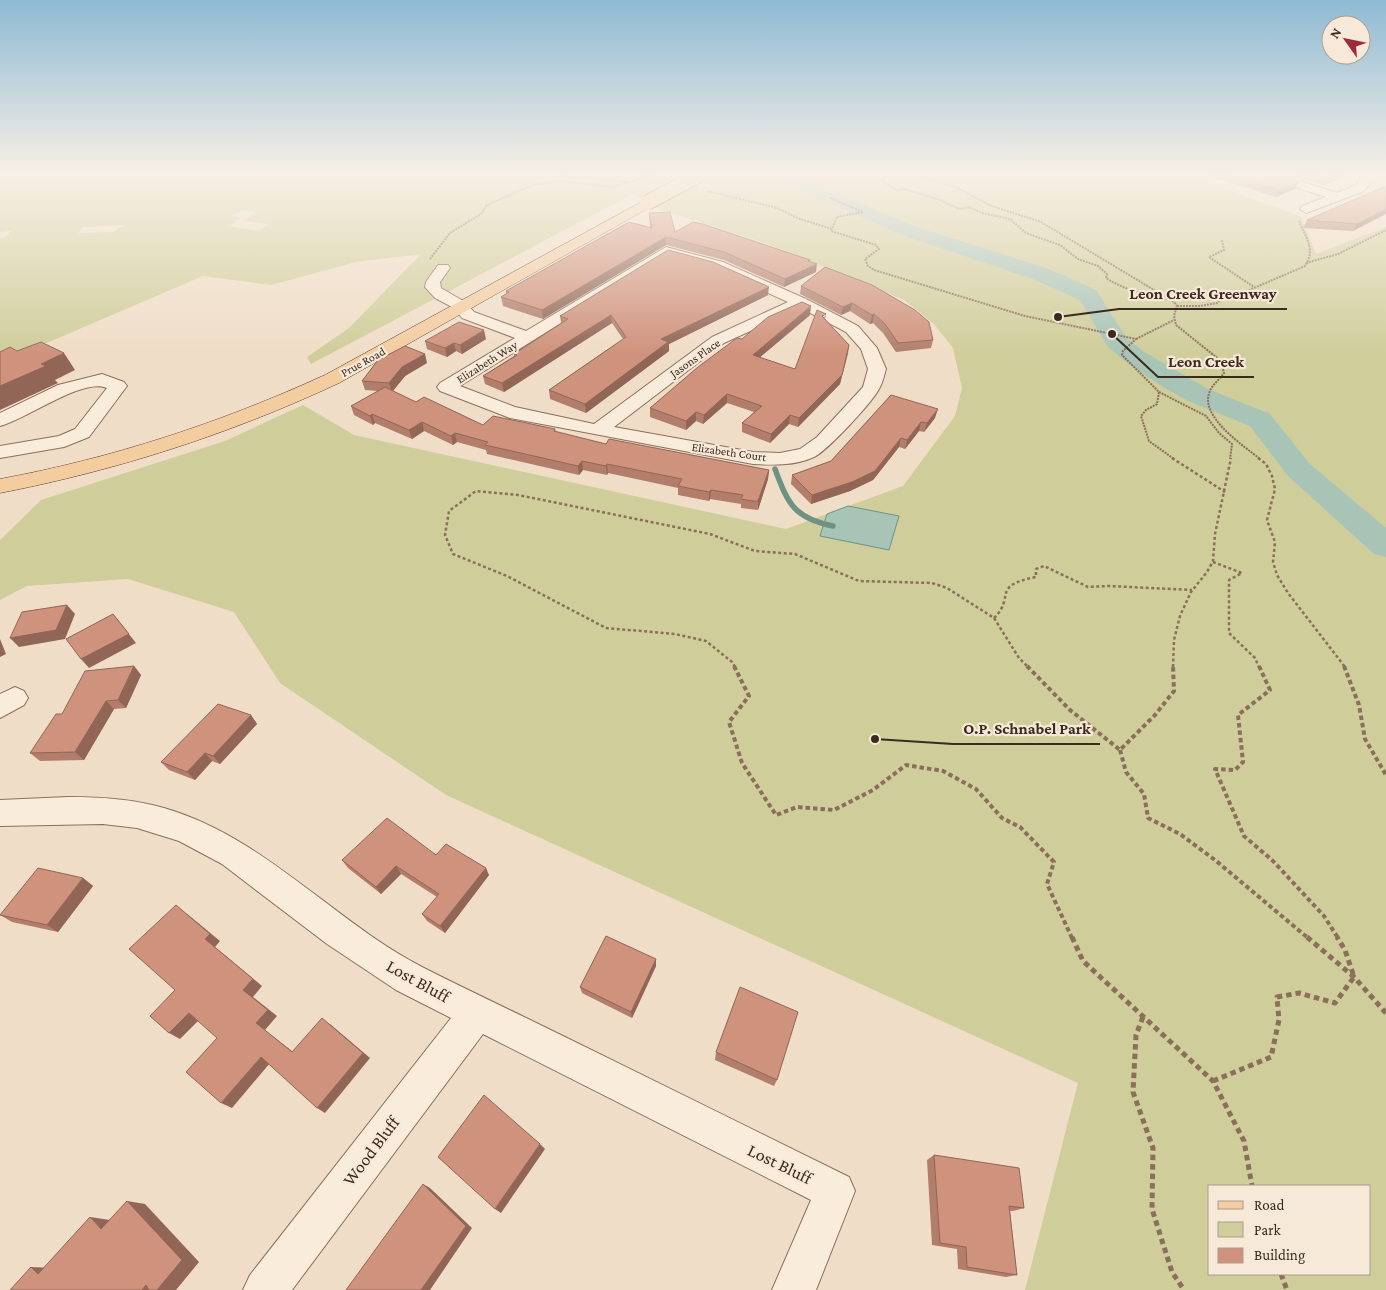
<svg xmlns="http://www.w3.org/2000/svg" width="1386" height="1290" viewBox="0 0 1386 1290" font-family="'Crimson Pro',serif">
  <style>
    .green { fill: #cfcd9a; fill-rule: evenodd }
    .water { fill: #a8c4b7; stroke: #6e9384 }
    .lines { fill: none; stroke-linecap: round; stroke-linejoin: round }
    .stream { stroke: #6e9384; stroke-width: 5.5 }
    .river { fill: #a8c4b7; fill-rule: evenodd }
    .minor-casing { stroke: #8c6e5c; stroke-width: 2 }
    .major-casing { stroke: #5a3d30; stroke-width: 1 }
    .path-far3 { stroke: #8c6e5c; stroke-width: 2; stroke-dasharray: 2 1; stroke-linecap: butt }
    .path-far2 { stroke: #8c6e5c; stroke-width: 2.5; stroke-dasharray: 3 2.5; stroke-linecap: butt }
    .path-far1 { stroke: #8c6e5c; stroke-width: 4; stroke-dasharray: 4.5 3; stroke-linecap: butt }
    .path { stroke: #8c6e5c; stroke-width: 5; stroke-dasharray: 5.5 4; stroke-linecap: butt }
    .minor { fill: #faecdb; fill-rule: evenodd }
    .major { fill: #f3cc9f; fill-rule: evenodd }
    .major-bridge-casing { stroke: #5a3d30; stroke-width: 16; stroke-linecap: butt }
    .major-bridge { stroke: #f3cc9f; stroke-width: 14 }
    .wall { fill: #b27e6b }
    .shaded-wall { fill: #916657 }
    .building { fill: #cf927c; stroke: #916657 }
    .labels { text-anchor: middle; stroke-width: 4.5; stroke-linejoin: round; paint-order: stroke }
    .far-street-label { font-size: 12px; fill: #3c2920; stroke: #f7e9d7 }
    .near-street-label { font-size: 18px; fill: #3c2920; stroke: #f7e9d7 }
    .leader { fill: none; stroke: #3c2920; stroke-width: 2 }
    .callout-dot { fill: #3c2920; stroke: #f7e9d7; stroke-width: 2 }
    .callout-label { font-size: 16px; text-anchor: middle; font-weight: bold; fill: #3c2920; stroke: #f7e9d7; stroke-width: 4.5; stroke-linejoin: round; paint-order: stroke }
  </style>
  <rect width="100%" height="100%" fill="#f0ddc7"/>
  <path class="green" d="M0 174H1187L1301 217 1316 254 1386 227V1290H1025L1078 1083 446 795 280 683 234 612 128 579 27 586 0 600V540L41 500 225 441 303 405 354 435 786 529 903 486 955 416 962 388 953 348 934 324 904 300 773 246 654 207 660 203 631 195 311 364 307 357 349 328 421 254 356 262 271 285 203 276 0 363V238L6 237 11 231 0 232ZM242 210 256 212 243 221 269 224 258 231 230 226 241 218 232 216ZM124 225 123 227 118 228 114 232 78 233 83 227ZM1210 1186H1370V1274H1210Z"/>
  <polygon class="water" points="848,506 899,516 889,550 820,536 827,514"/>
  <g class="lines">
    <path class="stream" d="M775 469C788 504 794 518 833 526"/>
    <polygon class="river" points="769,174 793,174 916,227 1049,269 1096,290 1126,337 1144,352 1208,389 1270,414 1310,464 1386,528 1386,557 1374,554 1288,476 1250,426 1188,401 1163,387 1126,362 1107,346 1080,300 1033,279 902,235 772,178"/>
    <defs>
      <g id="minor">
        <polygon points="1260,174 1278,174 1337,193 1354,186 1358,183 1360,174 1372,174 1370,184 1362,192 1306,213 1300,209 1302,206 1326,197 1262,176"/>
        <path d="M666 247 723 262 806 299 858 326 877 348 886 369C884 375 883 382 880 387 875 400 826 452 814 457 795 466 773 465 753 464L510 418 440 391 437 387 440 383 515 338 462 318 454 308 435 298 425 287 426 282 438 265H448L450 268 440 282 441 288 465 302 474 312 526 331ZM668 256 713 268 788 302 712 337 594 424 515 407 460 386ZM801 308 846 332 861 349 868 369 863 387 817 437 800 449 780 453 753 452 614 427 724 343Z"/>
        <path d="M102 374 124 382 127 386 89 437 64 447 0 458V446L59 436 75 429 107 388C83 377 27 419 0 426V413L58 385Z"/>
        <polygon points="15,687 24,691 28,698 24,705 0,718 0,694"/>
        <path d="M68 797C101 797 133 799 164 808 264 837 332 920 422 967 469 991 517 1013 565 1037 659 1083 754 1130 849 1177L855 1191 816 1290H772L811 1200 483 1034 292 1290H243L250 1275 451 1018 396 990 327 944 222 864 179 841 137 828 103 824 0 826V800Z"/>
      </g>
      <path id="major" d="M647 199 652 200 654 203 652 206 339 383C230 434 118 470 0 493V479C113 458 220 423 325 375Z"/>
    </defs>
    <use href="#minor" class="minor-casing"/>
    <use href="#major" class="major-casing"/>
    <g class="path-far3">
      <polyline points="91,174 208,174"/>
      <polyline points="548,174 629,182"/>
      <polyline points="638,174 650,176"/>
      <path d="M872 174 896 190 904 189 940 200 959 209 969 207 982 213 1010 219 1026 233 1060 245 1078 259 1098 266 1107 274 1106 278C1125 290 1145 295 1167 299"/>
      <path d="M912 174 958 188 989 205 1041 222 1174 302 1177 306 1174 316 1176 325 1221 361 1224 373C1220 379 1212 385 1210 391 1198 416 1244 446 1260 459"/>
      <polyline points="707,191 777,208 800,219 832,229"/>
      <polyline points="830,198 863,212 837,217 831,231 876,245 879,249 865,259 868,266 874,270 1025,316 1136,339 1123,351 1122,355 1159,392 1206,416 1219,433 1232,444 1230,459"/>
      <polyline points="1222,240 1224,250 1209,257 1254,287"/>
      <polyline points="430,259 450,233 481,214 487,205 533,185 560,181 612,187 657,174"/>
      <polyline points="1306,263 1338,254 1386,230"/>
      <path d="M1177 306H1200L1217 303 1225 297 1240 294 1305 266C1316 249 1306 238 1299 221"/>
      <polyline points="1136,339 1174,320"/>
      <polyline points="1159,392 1157,404 1146,410 1141,416 1149,441 1174,459"/>
    </g>
    <g class="path-far2">
      <polyline points="1172,458 1225,492"/>
      <polyline points="1258,458 1266,464 1272,476 1275,489 1267,520 1275,542 1273,562 1277,575 1288,593 1345,667"/>
      <polyline points="1213,562 1242,573 1229,580 1229,633 1255,658 1259,667"/>
      <path d="M994 618C1016 597 990 586 1036 577V569L1044 566 1088 587 1109 586 1192 590"/>
      <polyline points="735,667 732,662 706,641 675,634 606,628 507,576 453,554 445,535 449,511 476,491 518,495 710,534 755,551 795,554 859,581 932,583 947,588 994,618 1019,658 1028,667"/>
      <polyline points="1173,667 1174,640 1180,616 1191,592 1207,572 1213,561 1215,534 1231,458"/>
    </g>
    <g class="path-far1">
      <polyline points="734,666 749,696 729,722 742,763 776,815 797,807 834,810 873,790 906,765 943,771 976,789 1002,818 1020,827 1054,862 1047,884 1072,938"/>
      <polyline points="1027,666 1070,710 1120,750 1155,715 1174,691 1173,666"/>
      <polyline points="1259,666 1270,690 1238,715 1243,762 1235,770 1215,769 1244,836 1273,861 1324,916 1338,938"/>
      <polyline points="1344,666 1359,705 1365,739 1386,775"/>
      <polyline points="1120,750 1126,772 1144,794 1148,818 1180,834 1215,860 1308,938"/>
    </g>
    <g class="path">
      <polyline points="1072,937 1083,961 1213,1081 1244,1141 1252,1186"/>
      <polyline points="1307,937 1354,977 1386,1013"/>
      <polyline points="1143,1017 1136,1035 1133,1092 1153,1148 1152,1209 1172,1272 1184,1290"/>
      <polyline points="1213,1081 1271,1057 1279,1020 1277,997 1299,993 1335,1003 1354,977 1345,950 1337,937"/>
      <polyline points="1281,1274 1287,1290"/>
    </g>
    <use href="#minor" class="minor"/>
    <use href="#major" class="major"/>
    <defs>
      <polyline id="major-bridge" points="647,203 701,174"/>
    </defs>
    <use href="#major-bridge" class="major-bridge-casing"/>
    <use href="#major-bridge" class="major-bridge"/>
  </g>
  <g class="wall">
    <polygon points="1203,174 1274,174 1295,189 1276,197"/>
    <polygon points="1286,174 1352,174 1324,185"/>
    <polygon points="1386,186 1353,231 1303,228 1307,220"/>
    <polygon points="649,213 675,232 810,261 816,272 784,287 724,260 666,245 543,319 503,306 501,297 506,294 506,291 650,228"/>
    <polygon points="825,267 933,340 931,348 896,352 883,333 873,323 870,324 850,311 841,315 800,294 801,286"/>
    <polygon points="768,295 669,344 669,351 586,413 550,399 549,390 623,339 612,323 504,392 485,384 483,376 514,356 514,354 561,323 560,316"/>
    <polygon points="826,314 825,319 849,345 848,354 840,384 798,427 789,424 770,443 742,432 742,423 754,412 727,403 703,424 696,421 686,430 650,417 650,408 742,339 810,315 759,358 795,369"/>
    <polygon points="486,339 462,354 456,351 447,357 427,349 425,341"/>
    <polygon points="427,363 405,376 393,391 416,402 483,425 555,429 556,432 606,444 769,470 768,479 758,510 741,508 741,504 710,499 709,501 678,495 678,488 608,473 607,475 583,470 579,475 487,454 486,450 457,442 453,445 424,431 412,439 375,423 373,425 354,415 351,406 378,391 365,390 362,381"/>
    <polygon points="891,395 935,418 924,432 919,431 905,449 899,447 873,480 850,491 811,504 791,484 792,475 831,461"/>
    <polygon points="134,666 141,675 126,708 114,709 84,760 40,761 30,753 62,714"/>
    <polygon points="251,715 257,724 220,764 212,761 195,780 169,770 161,762"/>
    <polygon points="436,855 489,875 445,933 427,921 422,914 437,897 401,874 381,894 348,868 342,860"/>
    <polygon points="83,878 93,886 58,932 12,922 0,915"/>
    <polygon points="656,959 656,966 632,1018 582,993 580,987"/>
    <polygon points="716,1052 777,1080 774,1086 715,1060"/>
    <polygon points="934,1155 1024,1208 1013,1211 1010,1211 1017,1275 1006,1277 958,1269 957,1249 932,1245 927,1160"/>
  </g>
  <g class="shaded-wall">
    <polygon points="1338,174 1352,174 1324,185 1327,178"/>
    <polygon points="1299,182 1295,189 1276,197 1280,190"/>
    <polygon points="1386,209 1386,214 1353,231 1357,224"/>
    <polygon points="666,237 666,245 543,319 542,310"/>
    <polygon points="817,264 816,272 784,287 785,279"/>
    <polygon points="769,287 768,295 669,344 669,351 586,413 585,404 661,339"/>
    <polygon points="852,303 850,311 841,315 843,307"/>
    <polygon points="811,306 810,315 752,364 753,355"/>
    <polygon points="874,314 873,323 870,324 872,315"/>
    <polygon points="611,315 612,323 504,392 502,383"/>
    <polygon points="484,330 486,339 462,354 460,345"/>
    <polygon points="454,343 456,351 447,357 445,348"/>
    <polygon points="849,345 840,384 798,427 799,418"/>
    <polygon points="64,353 75,370 55,380 58,383 0,410 0,386 41,364"/>
    <polygon points="425,354 427,363 405,376 392,392 389,383 402,367"/>
    <polygon points="727,394 727,403 703,424 704,415"/>
    <polygon points="938,409 935,418 924,432 927,423"/>
    <polygon points="696,412 696,421 686,430 686,421"/>
    <polygon points="372,414 375,423 373,425 370,416"/>
    <polygon points="790,415 789,424 770,443 771,434"/>
    <polygon points="422,422 424,431 412,439 409,430"/>
    <polygon points="921,422 919,431 905,449 907,440"/>
    <polygon points="455,433 457,442 453,445 451,436"/>
    <polygon points="901,438 899,447 873,480 850,491 811,504 812,495"/>
    <polygon points="582,461 583,470 579,475 578,466"/>
    <polygon points="607,464 608,473 607,475 606,466"/>
    <polygon points="769,470 768,479 758,510 758,501"/>
    <polygon points="711,490 710,499 709,501 709,492"/>
    <polygon points="67,605 75,614 65,639 19,647 10,638"/>
    <polygon points="113,614 136,643 89,668 81,659"/>
    <polygon points="0,639 6,654 0,657"/>
    <polygon points="134,666 141,675 126,708 118,700"/>
    <polygon points="106,701 114,709 84,760 75,752"/>
    <polygon points="251,715 257,724 220,764 213,756"/>
    <polygon points="205,753 212,761 195,780 187,772"/>
    <polygon points="396,866 401,874 381,894 376,887"/>
    <polygon points="486,868 489,875 445,933 440,926"/>
    <polygon points="83,878 93,886 58,932 47,925"/>
    <polygon points="186,913 220,941 215,947 262,986 253,997 277,1016 265,1030 301,1058 292,1052 256,1023 243,990"/>
    <polygon points="656,959 656,966 632,1018 631,1012"/>
    <polygon points="189,1013 200,1019 180,1039 169,1033"/>
    <polygon points="330,1024 370,1058 325,1113 317,1108"/>
    <polygon points="261,1057 270,1063 232,1108 221,1103"/>
    <polygon points="540,1144 545,1149 501,1213 495,1209"/>
    <polygon points="423,1184 430,1188 472,1228 430,1290 421,1290"/>
    <polygon points="127,1201 145,1204 199,1262 176,1290 142,1290"/>
    <polygon points="90,1217 110,1220 101,1229"/>
    <polygon points="31,1267 54,1268 38,1274"/>
  </g>
  <g class="building">
    <polygon points="1227,174 1274,174 1299,182 1280,190"/>
    <polygon points="1314,174 1338,174 1327,178"/>
    <polygon points="1386,186 1386,209 1357,224 1307,220"/>
    <polygon points="670,212 675,232 693,222 703,224 810,260 808,261 817,264 785,279 724,252 666,237 542,310 501,297 509,292 506,291 629,222 652,228 649,213"/>
    <polygon points="668,250 713,262 769,287 661,339 668,342 585,404 549,390 626,337 611,315 502,383 483,376 517,355 514,354 568,319 560,316"/>
    <polygon points="825,267 872,285 915,310 929,322 933,340 898,343 885,324 874,314 872,315 852,303 843,307 801,286"/>
    <polygon points="802,302 811,306 753,355 795,369 817,310 826,314 822,316 849,345 842,375 799,418 790,415 771,434 742,423 762,406 727,394 704,415 696,412 686,421 650,408 698,367 737,338 742,339 768,317"/>
    <polygon points="459,322 484,330 460,345 454,343 445,348 425,341"/>
    <polygon points="41,342 64,353 41,364 46,366 0,386 0,352 10,347 17,351"/>
    <polygon points="405,346 425,354 402,367 389,383 362,381 378,360"/>
    <polygon points="385,387 416,402 424,397 483,425 493,416 555,429 554,431 606,444 609,439 769,470 758,501 752,501 741,499 743,495 711,490 709,492 678,486 682,479 607,464 606,466 582,461 578,466 485,445 488,442 455,433 451,436 422,422 409,430 372,414 370,416 351,406"/>
    <polygon points="891,395 938,409 927,423 921,422 907,440 901,438 875,471 852,482 812,495 792,475 831,461"/>
    <polygon points="67,605 56,630 10,638 22,612"/>
    <polygon points="113,614 129,634 81,659 66,639"/>
    <polygon points="134,666 118,700 106,701 75,752 30,753 56,714 62,714 85,671"/>
    <polygon points="218,704 251,715 213,756 205,753 187,772 161,762"/>
    <polygon points="387,818 436,855 446,844 486,868 440,926 422,914 439,894 396,866 376,887 342,860"/>
    <polygon points="38,868 83,878 47,925 0,915"/>
    <polygon points="176,905 210,934 205,939 253,979 243,990 268,1010 256,1023 292,1052 322,1018 363,1053 317,1108 261,1057 221,1103 186,1072 217,1038 189,1013 169,1033 150,1016 175,990 129,949"/>
    <polygon points="606,936 656,959 631,1012 580,987"/>
    <polygon points="740,987 798,1012 777,1080 716,1052"/>
    <polygon points="484,1095 540,1144 495,1209 438,1157"/>
    <polygon points="934,1155 1019,1168 1024,1208 1009,1206 1017,1275 967,1267 966,1247 940,1243"/>
    <polygon points="423,1184 466,1226 421,1290 346,1290"/>
    <polygon points="127,1201 182,1260 157,1290 149,1290 146,1285 142,1290 10,1290 31,1267 38,1274 90,1217 101,1229"/>
  </g>
  <linearGradient id="sky" x2="0" y2="1"><stop stop-color="#8ebad4"/><stop offset="0.49" stop-color="#f8f0e6"/><stop offset="1" stop-color="#f8f0e6" stop-opacity="0"/></linearGradient>
  <rect width="1386" height="355" fill="url(#sky)"/>
  <g class="labels">
    <g class="far-street-label">
      <text transform="translate(695 358) rotate(-35)" y="4">Jasons Place</text>
      <text transform="translate(363 362) rotate(-29)" y="4">Prue Road</text>
      <text transform="translate(487 362) rotate(-32)" y="4">Elizabeth Way</text>
      <text transform="translate(729 452) rotate(8)" y="4">Elizabeth Court</text>
    </g>
    <g class="near-street-label">
      <text transform="translate(418 981) rotate(29)" y="6">Lost Bluff</text>
      <text transform="translate(371 1151) rotate(-53)" y="6">Wood Bluff</text>
      <text transform="translate(780 1164) rotate(26)" y="6">Lost Bluff</text>
    </g>
  </g>
  <path class="leader" d="M1058 317L1119 309H1287M1112 334L1158 377H1254M875 739L953 744H1100"/>
  <g class="callout-dot">
    <circle cx="1058" cy="317" r="5"/>
    <circle cx="1112" cy="334" r="5"/>
    <circle cx="875" cy="739" r="5"/>
  </g>
  <g class="callout-label">
    <text x="1203" y="299">Leon Creek Greenway</text>
    <text x="1206" y="367">Leon Creek</text>
    <text x="1027" y="734">O.P. Schnabel Park</text>
  </g>
  <rect x="1208" y="1185" width="162" height="90" fill="#f7e9d7" stroke="#ac9c8e"/>
  <rect x="1218" y="1201" width="25" height="8" fill="#f3cc9f" stroke="#ac9c8e"/>
  <text x="1254" y="1210" font-size="15" fill="#3c2920">Road</text>
  <rect x="1218" y="1222" width="25" height="15" fill="#cfcd9a" stroke="#ac9c8e"/>
  <text x="1254" y="1235" font-size="15" fill="#3c2920">Park</text>
  <rect x="1218" y="1248" width="25" height="15" fill="#cf927c" stroke="#ac9c8e"/>
  <text x="1254" y="1260" font-size="15" fill="#3c2920">Building</text>
  <g transform="translate(1346 40) rotate(303)"><circle r="24" fill="#f7e9d7" stroke="#ac9c8e"/>
  <path d="M0-4L9 19L0 12L-9 19Z" fill="#9d2a3d"/>
  <text y="-8" font-size="14" font-weight="bold" text-anchor="middle" fill="#3c2920">N</text>
  </g>
</svg>
